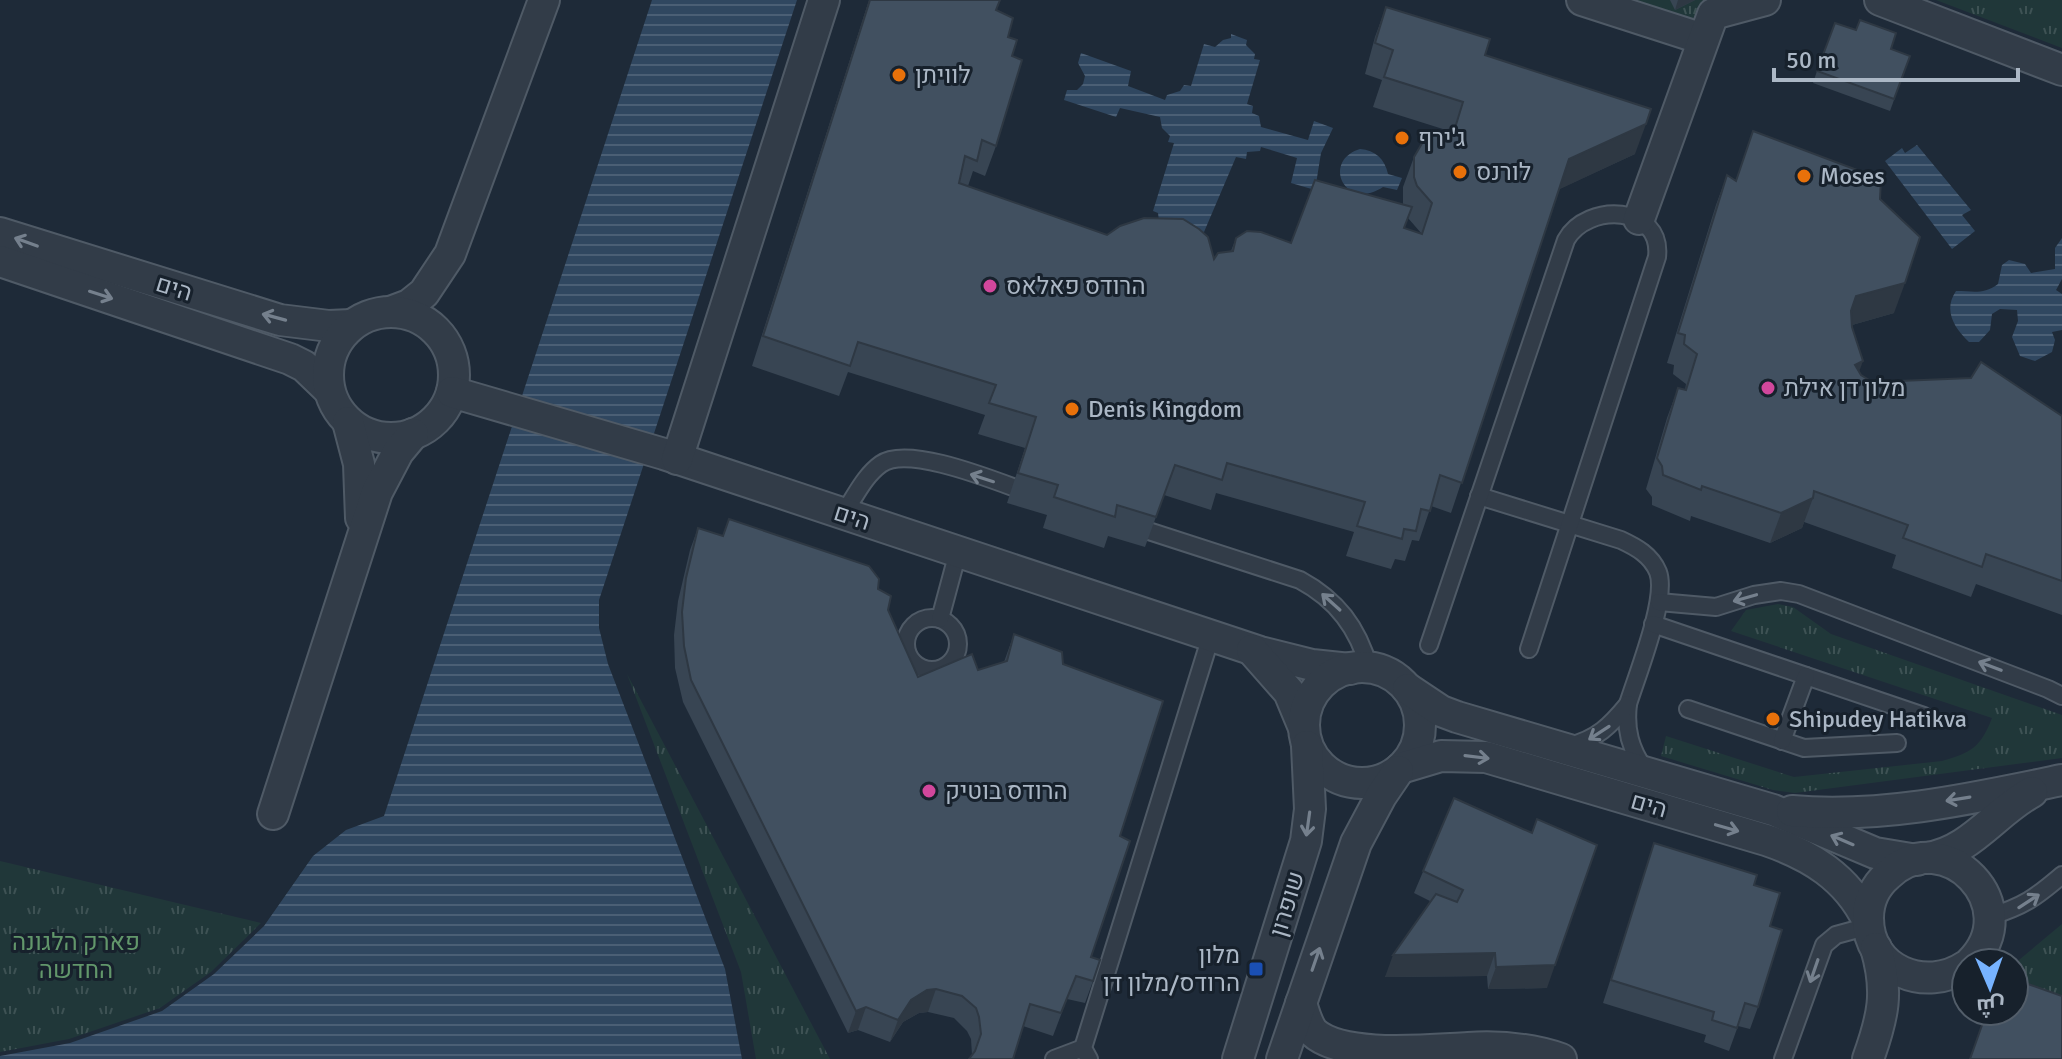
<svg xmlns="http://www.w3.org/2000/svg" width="2062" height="1059" viewBox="0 0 2062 1059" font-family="Signika,Cairo,Heebo,sans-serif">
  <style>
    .grass { fill: url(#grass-tufts) }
    .water { fill: url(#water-rules) }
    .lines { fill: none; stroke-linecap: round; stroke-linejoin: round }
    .lane-casing { stroke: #4f5a66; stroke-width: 20 }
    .street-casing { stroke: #4f5a66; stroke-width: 34 }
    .lane { stroke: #323c48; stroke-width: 16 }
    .street { stroke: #323c48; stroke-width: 30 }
    .wall { fill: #384553; fill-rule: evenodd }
    .shaded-wall { fill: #2e3843 }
    .building { fill: #415060; stroke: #2e3843; stroke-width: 2 }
    .oneway { stroke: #75808d }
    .food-dot { fill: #e8710a; stroke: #17212c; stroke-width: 3 }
    .hotel-dot { fill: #d1479c; stroke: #17212c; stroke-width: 3 }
    .transit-dot { fill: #1a4fb4; stroke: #17212c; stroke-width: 3 }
    .labels { text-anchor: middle; stroke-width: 6; stroke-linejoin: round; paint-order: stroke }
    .poi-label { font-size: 24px; fill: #abb7c5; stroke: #17212c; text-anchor: start }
    .street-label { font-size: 24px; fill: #abb7c5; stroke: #17212c }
    .park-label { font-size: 24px; fill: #62976b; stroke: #17212c }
  </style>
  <defs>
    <pattern id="grass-tufts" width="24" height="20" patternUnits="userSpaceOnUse" patternTransform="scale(2)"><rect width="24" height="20" fill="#203739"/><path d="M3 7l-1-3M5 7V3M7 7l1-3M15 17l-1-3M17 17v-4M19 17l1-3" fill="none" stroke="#3e5254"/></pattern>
    <pattern id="water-rules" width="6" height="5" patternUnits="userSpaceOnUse" patternTransform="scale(2)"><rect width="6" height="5" fill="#304760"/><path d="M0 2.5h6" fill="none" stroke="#4b5f75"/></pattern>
  </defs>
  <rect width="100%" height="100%" fill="#1e2a38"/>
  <g class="grass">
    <polygon points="1627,0 1746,0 1684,22"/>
    <polygon points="1936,0 2062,0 2062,48"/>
    <path d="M1778 604 1793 607 1831 634 2062 715V758L1795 793 1773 790 1661 756 1666 736 1794 777 1942 761C1971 753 1981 747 1992 718L1731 631 1746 610Z"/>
    <polygon points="627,674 830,1059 756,1059 741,972"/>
    <polygon points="0,861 261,923 211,972 160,1008 69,1039 0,1052"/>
    <polygon points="2062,924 2062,998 2014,982 2019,960"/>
  </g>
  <g class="water">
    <polygon points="652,0 797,0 599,600 599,628 608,664 725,969 742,1059 0,1059 0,1056 70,1043 162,1011 214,974 264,926 313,856 346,830 384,816"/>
    <polygon points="1231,34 1247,40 1246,45 1255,54 1254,59 1260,60 1247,104 1253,106 1252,113 1259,116 1261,127 1308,140 1314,121 1333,128 1321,153 1315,190 1291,183 1297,158 1261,147 1260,151 1247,152 1246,159 1236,157 1204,232 1159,221 1158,213 1153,211 1174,143 1168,142 1170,136 1162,128 1160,117 1120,108 1116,117 1064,100 1067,90 1077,90 1083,84 1085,76 1078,63 1081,53 1131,71 1128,86 1165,100 1167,95 1180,91 1184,85 1191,86 1204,44 1215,47 1223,40 1231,38"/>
    <polygon points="1917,145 1971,210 1962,215 1975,231 1952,249 1885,161 1902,148 1905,153"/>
    <path d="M1360 149C1375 150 1385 159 1388 174L1402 178 1397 190 1383 187C1345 212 1321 161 1360 149Z"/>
    <path d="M2062 238V279L2056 290 2062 294V330L2052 332 2055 340 2052 352 2035 361 2020 356 2012 337 2018 321 2017 310 2000 309 1992 314 1990 330 1979 342H1969C1954 328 1943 310 1956 291 1973 291 1983 295 1998 284L2002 265 2009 260 2025 264 2031 273 2055 269V248Z"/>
  </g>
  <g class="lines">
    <defs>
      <g id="lane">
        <path d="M1479 496 1621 540C1636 547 1651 555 1658 572 1668 598 1637 675 1628 704 1625 729 1630 749 1645 770"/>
        <path d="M843 514C855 497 864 476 881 464 909 444 1000 483 1032 494"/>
        <path d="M1130 525 1300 580C1337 600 1358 628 1369 668"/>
        <polyline points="1659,602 1716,607 1754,595 1781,591 1799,594 2048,689 2062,696"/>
        <circle cx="932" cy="644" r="26"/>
        <polyline points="940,619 958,552"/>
        <polyline points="1653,624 1924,716"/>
        <path d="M1429 645 1566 240C1587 202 1663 205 1657 257L1529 649"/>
        <polyline points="1688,709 1804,748 1897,743"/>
        <polyline points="1782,741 1806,676"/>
        <path d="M1569 746C1597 739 1610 726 1628 704"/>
        <path d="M1989 917C2024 906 2035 898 2062 875"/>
        <polyline points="1054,1059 1083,1048"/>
        <polyline points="1089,1059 1083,1048 1211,636"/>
        <polyline points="1783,1059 1824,945 1836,935 1869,926"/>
      </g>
      <g id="street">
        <polyline points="1582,0 1703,39"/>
        <polyline points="1880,0 2062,70"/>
        <polyline points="1639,219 1713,14 1765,0"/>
        <polyline points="0,233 280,320 329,326 351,325"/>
        <polyline points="0,261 290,359 304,366 329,390"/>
        <polyline points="393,311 409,305 424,293 450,254 544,0"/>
        <circle cx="391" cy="375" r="63"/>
        <polyline points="452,392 664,454 1260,652 1312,665 1350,669"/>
        <polyline points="348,422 359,464 361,518"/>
        <polyline points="677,459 824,0"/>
        <polyline points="1252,650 1289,692 1304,728"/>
        <circle cx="1362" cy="725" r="58"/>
        <polyline points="1408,689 1441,711 1457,717 1773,810 1875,853 1917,860"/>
        <path d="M1401 768 1441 756 1486 757 1766 840C1810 855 1847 877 1868 921"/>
        <path d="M1792 811C1882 819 1975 798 2062 780"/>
        <polyline points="273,814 377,492 398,452 413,434"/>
        <path d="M1927 858C1970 852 1995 812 2032 792"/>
        <path d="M1966 966C1926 993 1868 971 1868 918 1868 902 1875 886 1888 875 1945 821 2028 907 1970 963"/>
        <path d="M1301 1003C1304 1013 1307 1024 1313 1032 1342 1059 1426 1050 1468 1048 1499 1046 1532 1049 1561 1059"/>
        <polyline points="1238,1059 1306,841 1310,809 1307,746"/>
        <polyline points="1282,1059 1356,843 1381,796 1398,771"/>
        <path d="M1868 1059C1883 1017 1889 992 1876 948"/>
      </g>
    </defs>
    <use href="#lane" class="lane-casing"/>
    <use href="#street" class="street-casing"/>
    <use href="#lane" class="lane"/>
    <use href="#street" class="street"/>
  </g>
  <g class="wall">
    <path d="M869 0H1000L996 10 1008 37 1012 56 996 146 985 176 973 171 968 186 1107 235 1214 259 1231 251 1236 238 1291 243 1403 204V187L1414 157 1446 130 1373 107 1382 80 1365 74 1375 37 1386 7 1485 55 1635 154 1559 189 1451 513 1431 506 1419 541 1412 540 1405 561 1395 559 1391 569 1346 556 1354 532 1216 493 1211 510 1164 495 1145 547 1108 536 1104 548 1043 528 1047 515 1007 503 1025 448 978 434 985 415 848 372 839 396 752 366ZM1408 218 1421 233 1420 234 1404 228Z"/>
    <polygon points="1670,0 1695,0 1675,10"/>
    <polygon points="1891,49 1910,56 1890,111 1813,83 1817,71"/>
    <polygon points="1727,175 1736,181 1880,199 1894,313 1852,325 1859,372 1861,375 1892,394 2062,416 2062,615 1976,584 1971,597 1892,568 1896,555 1804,522 1802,528 1770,543 1691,516 1690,521 1652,505 1652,497 1646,489 1667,418 1678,388 1685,390 1686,384 1673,374 1674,365 1667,363 1716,205"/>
    <polygon points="698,528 878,589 918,677 978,670 1004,662 1014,634 1063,664 1120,836 1091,957 1093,981 1085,1003 1067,999 1053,1036 1023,1026 972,1055 971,1039 967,1031 954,1018 928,1012 919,1013 903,1022 890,1042 858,1030 848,1033 683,702 675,668 674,635 678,601 690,550"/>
    <polygon points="1454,798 1547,988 1488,989 1487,976 1385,977 1430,901 1414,893"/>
    <polygon points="1654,843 1754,885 1770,926 1758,1007 1750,1029 1738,1026 1729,1051 1704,1042 1706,1035 1603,1003"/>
  </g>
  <g class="shaded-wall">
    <polygon points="1678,0 1695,0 1675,10"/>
    <polygon points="1646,124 1635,154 1558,190 1569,159"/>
    <polygon points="1905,283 1894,313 1845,327 1856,296"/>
    <polygon points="1863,361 1852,391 1855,365"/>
    <polygon points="1813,498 1802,528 1770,543 1781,513"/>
    <polygon points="1495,953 1487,976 1385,977 1393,955"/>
    <polygon points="1555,965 1547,988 1488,989 1496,967"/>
    <polygon points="936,989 928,1012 919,1013 903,1022 890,1042 898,1020 911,1000 927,990"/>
    <polygon points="866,1007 858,1030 848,1033 856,1011"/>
  </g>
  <g class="building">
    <polygon points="870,0 1000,0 996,10 1013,18 1008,37 1017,40 1012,56 1022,60 996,146 982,140 977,161 965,156 959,183 1107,235 1120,226 1144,218 1183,219 1199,229 1208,237 1214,259 1218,253 1233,251 1236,238 1247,231 1261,232 1291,243 1315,180 1412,207 1404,228 1422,234 1432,203 1417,186 1414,177 1414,157 1424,140 1433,134 1455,128 1463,102 1384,77 1393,50 1375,43 1386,7 1490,39 1485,55 1651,109 1646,124 1569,159 1462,483 1440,475 1430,511 1421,509 1416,531 1404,529 1402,539 1357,526 1365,502 1227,463 1222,480 1175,465 1156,517 1117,505 1115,517 1054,497 1058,485 1018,473 1036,417 989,403 996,385 858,342 850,366 763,336"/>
    <polygon points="1860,20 1896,33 1891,49 1910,56 1894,99 1817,71 1835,23 1856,30"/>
    <polygon points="1753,131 1881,179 1880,199 1920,237 1905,283 1856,296 1851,311 1852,327 1863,361 1855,365 1861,375 1892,394 1899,381 1971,378 1981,362 2062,416 2062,581 1986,554 1982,567 1903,538 1908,525 1814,491 1813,498 1781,513 1702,486 1701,490 1663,475 1662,466 1657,458 1678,388 1686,390 1697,354 1684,344 1685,335 1678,333 1727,175 1736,181"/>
    <polygon points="729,519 869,566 879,579 878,589 891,596 888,610 918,677 972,654 978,670 1007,661 1014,634 1062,652 1063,664 1163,701 1120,836 1130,841 1091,957 1100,960 1093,981 1076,976 1061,1013 1030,1004 1013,1059 969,1059 975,1051 981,1034 979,1017 976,1008 962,996 936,989 927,990 911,1000 898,1020 866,1007 856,1011 691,680 684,646 682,612 686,578 698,528 723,536"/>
    <polygon points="1454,798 1532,833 1537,819 1597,845 1555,965 1496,967 1495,953 1393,955 1436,894 1457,902 1463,890 1423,871"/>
    <polygon points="1654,843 1757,875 1754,885 1780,893 1770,926 1782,930 1758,1007 1745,1003 1737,1028 1712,1020 1714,1012 1611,980"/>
    <polygon points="2014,979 2062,996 2062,1059 1970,1059 1987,1011 2014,1011"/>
  </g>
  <defs><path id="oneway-shaft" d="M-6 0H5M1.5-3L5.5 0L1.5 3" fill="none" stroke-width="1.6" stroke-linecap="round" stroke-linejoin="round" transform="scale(2)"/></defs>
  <g class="oneway">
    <use href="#oneway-shaft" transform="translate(26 242) rotate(-160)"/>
    <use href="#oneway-shaft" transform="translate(101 295) rotate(18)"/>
    <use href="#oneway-shaft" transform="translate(274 317) rotate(-165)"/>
    <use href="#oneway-shaft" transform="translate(982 478) rotate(-162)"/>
    <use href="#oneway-shaft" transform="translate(1745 598) rotate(164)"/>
    <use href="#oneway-shaft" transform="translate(1331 602) rotate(-138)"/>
    <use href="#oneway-shaft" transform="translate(1990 666) rotate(-159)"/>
    <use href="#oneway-shaft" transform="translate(1599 733) rotate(147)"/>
    <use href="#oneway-shaft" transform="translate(1477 757) rotate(7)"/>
    <use href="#oneway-shaft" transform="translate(1958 799) rotate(171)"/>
    <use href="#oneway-shaft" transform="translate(1308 824) rotate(98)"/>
    <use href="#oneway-shaft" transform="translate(1727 828) rotate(16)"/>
    <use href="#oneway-shaft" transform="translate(1842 840) rotate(-157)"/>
    <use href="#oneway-shaft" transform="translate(2029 901) rotate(-33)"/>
    <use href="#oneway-shaft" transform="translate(1316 959) rotate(-71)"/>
    <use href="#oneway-shaft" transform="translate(1814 971) rotate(109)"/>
  </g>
  <g class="food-dot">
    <circle cx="899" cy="75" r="8"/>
    <circle cx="1402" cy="138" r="8"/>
    <circle cx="1460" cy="172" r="8"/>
    <circle cx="1804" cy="176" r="8"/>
    <circle cx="1072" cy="409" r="8"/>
    <circle cx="1773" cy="719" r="8"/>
  </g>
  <g class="hotel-dot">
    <circle cx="990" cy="286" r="8"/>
    <circle cx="1768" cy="388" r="8"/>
    <circle cx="929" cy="791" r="8"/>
  </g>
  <rect class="transit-dot" x="1248" y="961" width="16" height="16" rx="4"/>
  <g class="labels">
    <g class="poi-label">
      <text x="915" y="83">לוויתן</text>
      <text x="1418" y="146">ג'ירף</text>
      <text x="1476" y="180">לורנס</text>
      <text x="1820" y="184">Moses</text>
      <text x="1006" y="294">הרודס פאלאס</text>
      <text x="1784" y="396">מלון דן אילת</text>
      <text x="1088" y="417">Denis Kingdom</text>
      <text x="1789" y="727">Shipudey Hatikva</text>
      <text x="945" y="799">הרודס בוטיק</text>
      <text x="1240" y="963" text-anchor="end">מלון<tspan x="1240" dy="28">הרודס/מלון דן</tspan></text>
    </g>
    <g class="street-label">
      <text transform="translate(174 288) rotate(17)" y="8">הים</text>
      <text transform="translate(852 517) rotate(18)" y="8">הים</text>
      <text transform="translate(1649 805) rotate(16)" y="8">הים</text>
      <text transform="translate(1287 904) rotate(-73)" y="8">שופרון</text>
    </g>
    <g class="park-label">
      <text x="76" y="950">פארק הלגונה<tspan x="76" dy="28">החדשה</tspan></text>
    </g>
  </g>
  <g transform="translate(1990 987) rotate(178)"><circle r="38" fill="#17212c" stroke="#525d69" stroke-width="2"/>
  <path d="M0-6L14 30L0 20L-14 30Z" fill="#77b3ff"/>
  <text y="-12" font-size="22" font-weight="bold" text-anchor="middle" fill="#abb7c5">ش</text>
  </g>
  <path d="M1774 68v12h244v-12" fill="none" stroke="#abb7c5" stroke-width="4"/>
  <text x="1786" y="68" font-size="24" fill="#abb7c5" stroke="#17212c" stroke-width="6" paint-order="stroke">50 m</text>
</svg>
